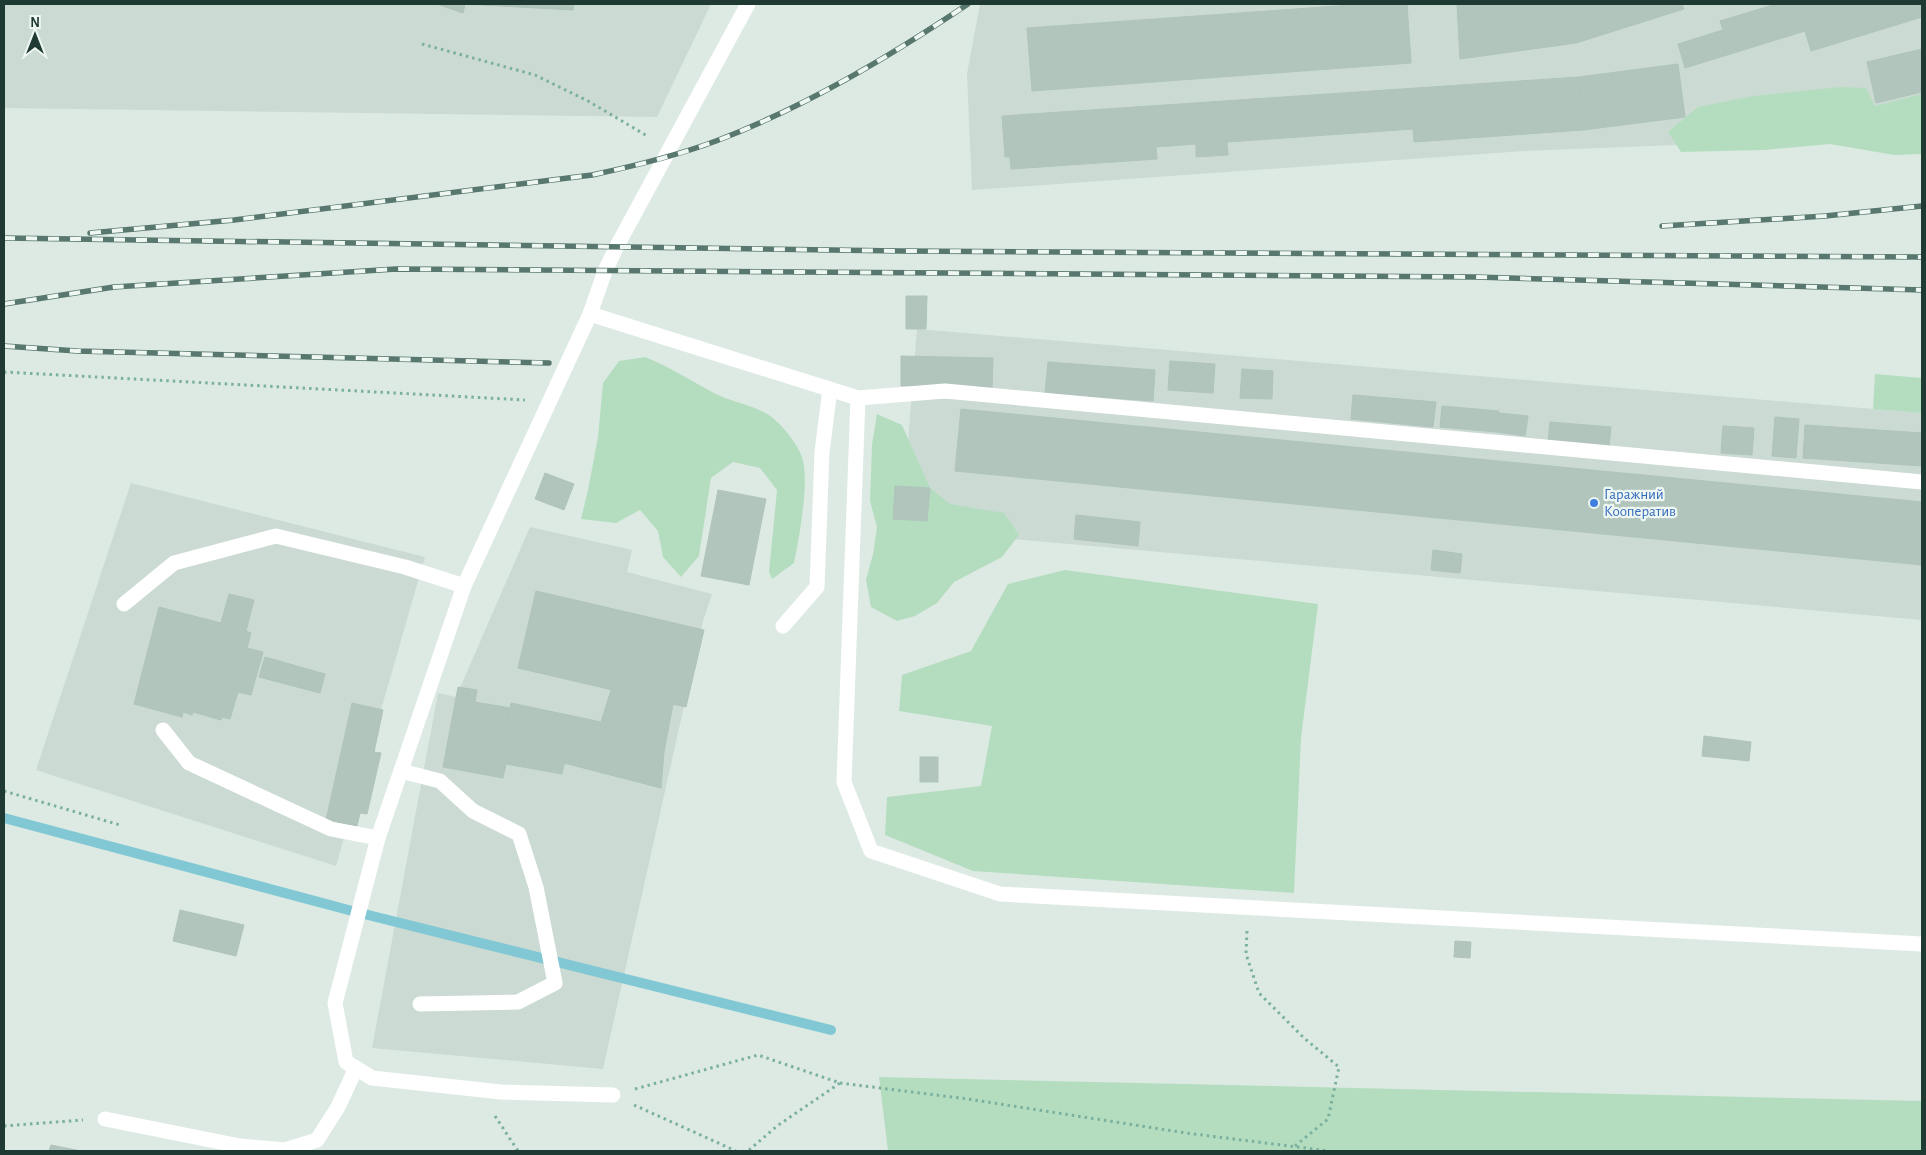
<svg xmlns="http://www.w3.org/2000/svg" width="1926" height="1155" viewBox="0 0 1926 1155" font-family="'Alegreya Sans',sans-serif">
  <style>
    .built { fill: #cbdad3 }
    .green { fill: #b4ddbf }
    .lines { fill: none; stroke-linecap: round; stroke-linejoin: round }
    .stream { stroke: #81c8d4; stroke-width: 10 }
    .building { fill: #b2c5bd; stroke: #afc4bb }
    .path { stroke: #7bb09f; stroke-width: 3; stroke-dasharray: 2.5 4; stroke-linecap: butt }
    .lane { stroke: #fff; stroke-width: 15 }
    .street { stroke: #fff; stroke-width: 15 }
    .rail-casing { stroke: #58776e; stroke-width: 5.5 }
    .rail { stroke: #eef7f2; stroke-width: 4; stroke-dasharray: 11; stroke-linecap: butt }
    .shop-dot { fill: #3f7fe0; stroke: #eef7f2; stroke-width: 2 }
    .labels { text-anchor: middle; stroke-width: 4.5; stroke-linejoin: round; paint-order: stroke }
    .shop-label { font-size: 15px; fill: #366cbe; stroke: #eef7f2; text-anchor: start }
  </style>
  <rect width="100%" height="100%" fill="#ddeae4"/>
  <g class="built">
    <polygon points="4,4 711,4 657,117 4,108"/>
    <polygon points="980,4 1922,4 1922,99 1677,145 1524,151 972,190 967,74"/>
    <polygon points="917,329 1922,413 1922,620 901,529"/>
    <polygon points="131,483 425,557 336,866 36,770"/>
    <polygon points="530,527 632,550 627,572 712,594 703,621 603,1069 372,1048 438,693 456,697"/>
  </g>
  <g class="green">
    <polygon points="1841,87 1866,88 1875,106 1922,94 1922,154 1894,155 1830,144 1765,150 1681,152 1668,132 1698,107 1754,96"/>
    <path d="M645 357C671 367 691 381 716 394 732 402 753 405 769 415 781 423 797 443 802 457 810 481 799 538 794 563L772 579 769 572 777 490 760 468 733 462 711 478 699 556 681 577 663 557 658 531 640 510 616 523 581 519 588 490 598 437 603 383 619 361Z"/>
    <polygon points="1875,374 1922,378 1922,413 1873,409"/>
    <polygon points="877,414 902,425 930,488 950,504 1004,513 1019,535 1002,557 954,582 937,603 915,616 897,621 871,607 866,580 873,554 877,527 870,501 872,445"/>
    <polygon points="1065,570 1318,604 1301,738 1294,893 973,871 885,835 887,797 981,786 992,726 899,711 902,675 971,651 1008,584"/>
    <polygon points="879,1077 1922,1101 1922,1151 888,1151"/>
  </g>
  <g class="lines">
    <polyline class="stream" points="4,818 356,912 831,1030"/>
  </g>
  <g class="building">
    <polygon points="437,4 465,4 463,13"/>
    <polygon points="465,4 574,4 573,10"/>
    <polygon points="1366,4 1407,4 1411,63 1032,91 1027,28"/>
    <polygon points="1457,4 1564,4 1576,43 1460,59"/>
    <polygon points="1564,4 1682,4 1684,9 1576,43"/>
    <polygon points="1776,4 1922,4 1922,17 1811,51 1805,31 1685,68 1678,44 1723,30 1720,21"/>
    <polygon points="1922,49 1922,92 1876,103 1867,62"/>
    <polygon points="1678,64 1685,117 1583,130 1579,77"/>
    <polygon points="1579,77 1583,130 1414,142 1413,129 1227,142 1228,155 1196,157 1196,144 1156,147 1157,159 1011,169 1010,157 1005,157 1002,116"/>
    <polygon points="906,296 927,296 926,329 906,329"/>
    <polygon points="901,356 993,358 992,388 901,386"/>
    <polygon points="1170,361 1215,364 1213,393 1168,390"/>
    <polygon points="1048,362 1155,370 1153,401 1045,393"/>
    <polygon points="1242,369 1273,371 1272,399 1240,398"/>
    <polygon points="1353,395 1436,402 1433,427 1351,419"/>
    <polygon points="1442,406 1499,411 1497,432 1440,427"/>
    <polygon points="961,409 1922,502 1922,565 955,471"/>
    <polygon points="1499,413 1528,416 1525,436 1497,432"/>
    <polygon points="1775,417 1799,419 1796,458 1772,456"/>
    <polygon points="1550,422 1611,427 1609,448 1548,442"/>
    <polygon points="1805,425 1922,433 1922,466 1803,458"/>
    <polygon points="1723,426 1754,428 1752,455 1721,453"/>
    <polygon points="545,473 574,484 564,510 535,499"/>
    <polygon points="895,486 930,488 927,521 893,519"/>
    <polygon points="718,490 766,499 749,585 701,576"/>
    <polygon points="1076,515 1140,522 1138,546 1074,539"/>
    <polygon points="1433,550 1462,554 1460,573 1431,570"/>
    <polygon points="536,591 704,630 686,707 518,668"/>
    <polygon points="229,594 254,600 246,631 251,633 247,648 263,652 251,695 238,692 230,719 222,717 221,720 193,712 192,715 183,712 182,717 134,704 159,607 221,623"/>
    <polygon points="265,657 325,674 320,693 259,677"/>
    <polygon points="458,687 477,690 475,702 510,708 502,748 509,750 503,778 443,767"/>
    <polygon points="611,690 673,704 664,752 572,729 562,774 506,764 509,750 502,748 511,703 601,722"/>
    <polygon points="352,703 383,710 374,752 381,753 367,814 360,813 357,826 326,820"/>
    <polygon points="572,729 664,752 661,788 564,763"/>
    <polygon points="1704,736 1751,742 1749,761 1702,756"/>
    <rect x="920" y="757" width="18" height="25"/>
    <polygon points="180,910 244,925 236,956 173,941"/>
    <polygon points="1455,941 1471,942 1470,958 1454,957"/>
    <polygon points="51,1145 81,1151 49,1151"/>
  </g>
  <g class="lines">
    <g class="path">
      <polyline points="422,44 535,75 588,101 649,137"/>
      <polyline points="4,372 525,400"/>
      <polyline points="4,791 120,825"/>
      <polyline points="1247,931 1246,954 1259,993 1304,1038 1339,1067 1328,1119 1295,1146"/>
      <polyline points="840,1083 968,1099 1186,1133 1329,1151"/>
      <polyline points="635,1089 758,1055 840,1083 777,1126 748,1151"/>
      <polyline points="634,1105 736,1151"/>
      <polyline points="495,1116 518,1151"/>
      <polyline points="4,1126 83,1120"/>
    </g>
    <g class="lane">
      <polyline points="858,398 844,782 871,851 1000,894 1922,944"/>
      <polyline points="124,604 174,563 276,536 405,567 464,586"/>
      <polyline points="783,626 817,587 822,452 830,389"/>
      <polyline points="163,730 189,763 331,829 378,838"/>
      <polyline points="401,771 440,781 473,811 519,834 536,887 555,983 518,1002 420,1004"/>
      <polyline points="613,1095 501,1092 372,1078 346,1062 335,1003 378,838 464,586 590,314 858,398 945,391 1922,482"/>
      <polyline points="105,1119 240,1146 285,1150 317,1140 338,1107 356,1068"/>
    </g>
    <polyline class="street" points="590,314 605,271 617,246 748,4"/>
    <defs>
      <g id="rail">
        <polyline points="1662,226 1825,216 1922,206"/>
        <path d="M90 233 234 220 592 175C634 166 676 156 716 141 805 107 889 57 968 4"/>
        <polyline points="4,238 901,251 1922,257"/>
        <polyline points="4,304 114,287 396,269 1475,277 1922,290"/>
        <polyline points="4,346 77,351 549,363"/>
      </g>
    </defs>
    <use href="#rail" class="rail-casing"/>
    <use href="#rail" class="rail"/>
  </g>
  <circle class="shop-dot" cx="1594" cy="503" r="5"/>
  <g class="labels">
    <g class="shop-label">
      <text x="1604" y="499">Гаражний<tspan x="1604" dy="17">Кооператив</tspan></text>
    </g>
  </g>
  <rect width="1926" height="1155" fill="none" stroke="#1e3a33" stroke-width="10"/>
  <g transform="translate(35 35)" stroke="#eef7f2" stroke-width="4" paint-order="stroke">
  <path d="M0-4L9 19L0 12L-9 19Z" fill="#1e3a33"/>
  <text y="-8" font-size="14" font-weight="bold" text-anchor="middle" fill="#1e3a33">N</text>
  </g>
</svg>
